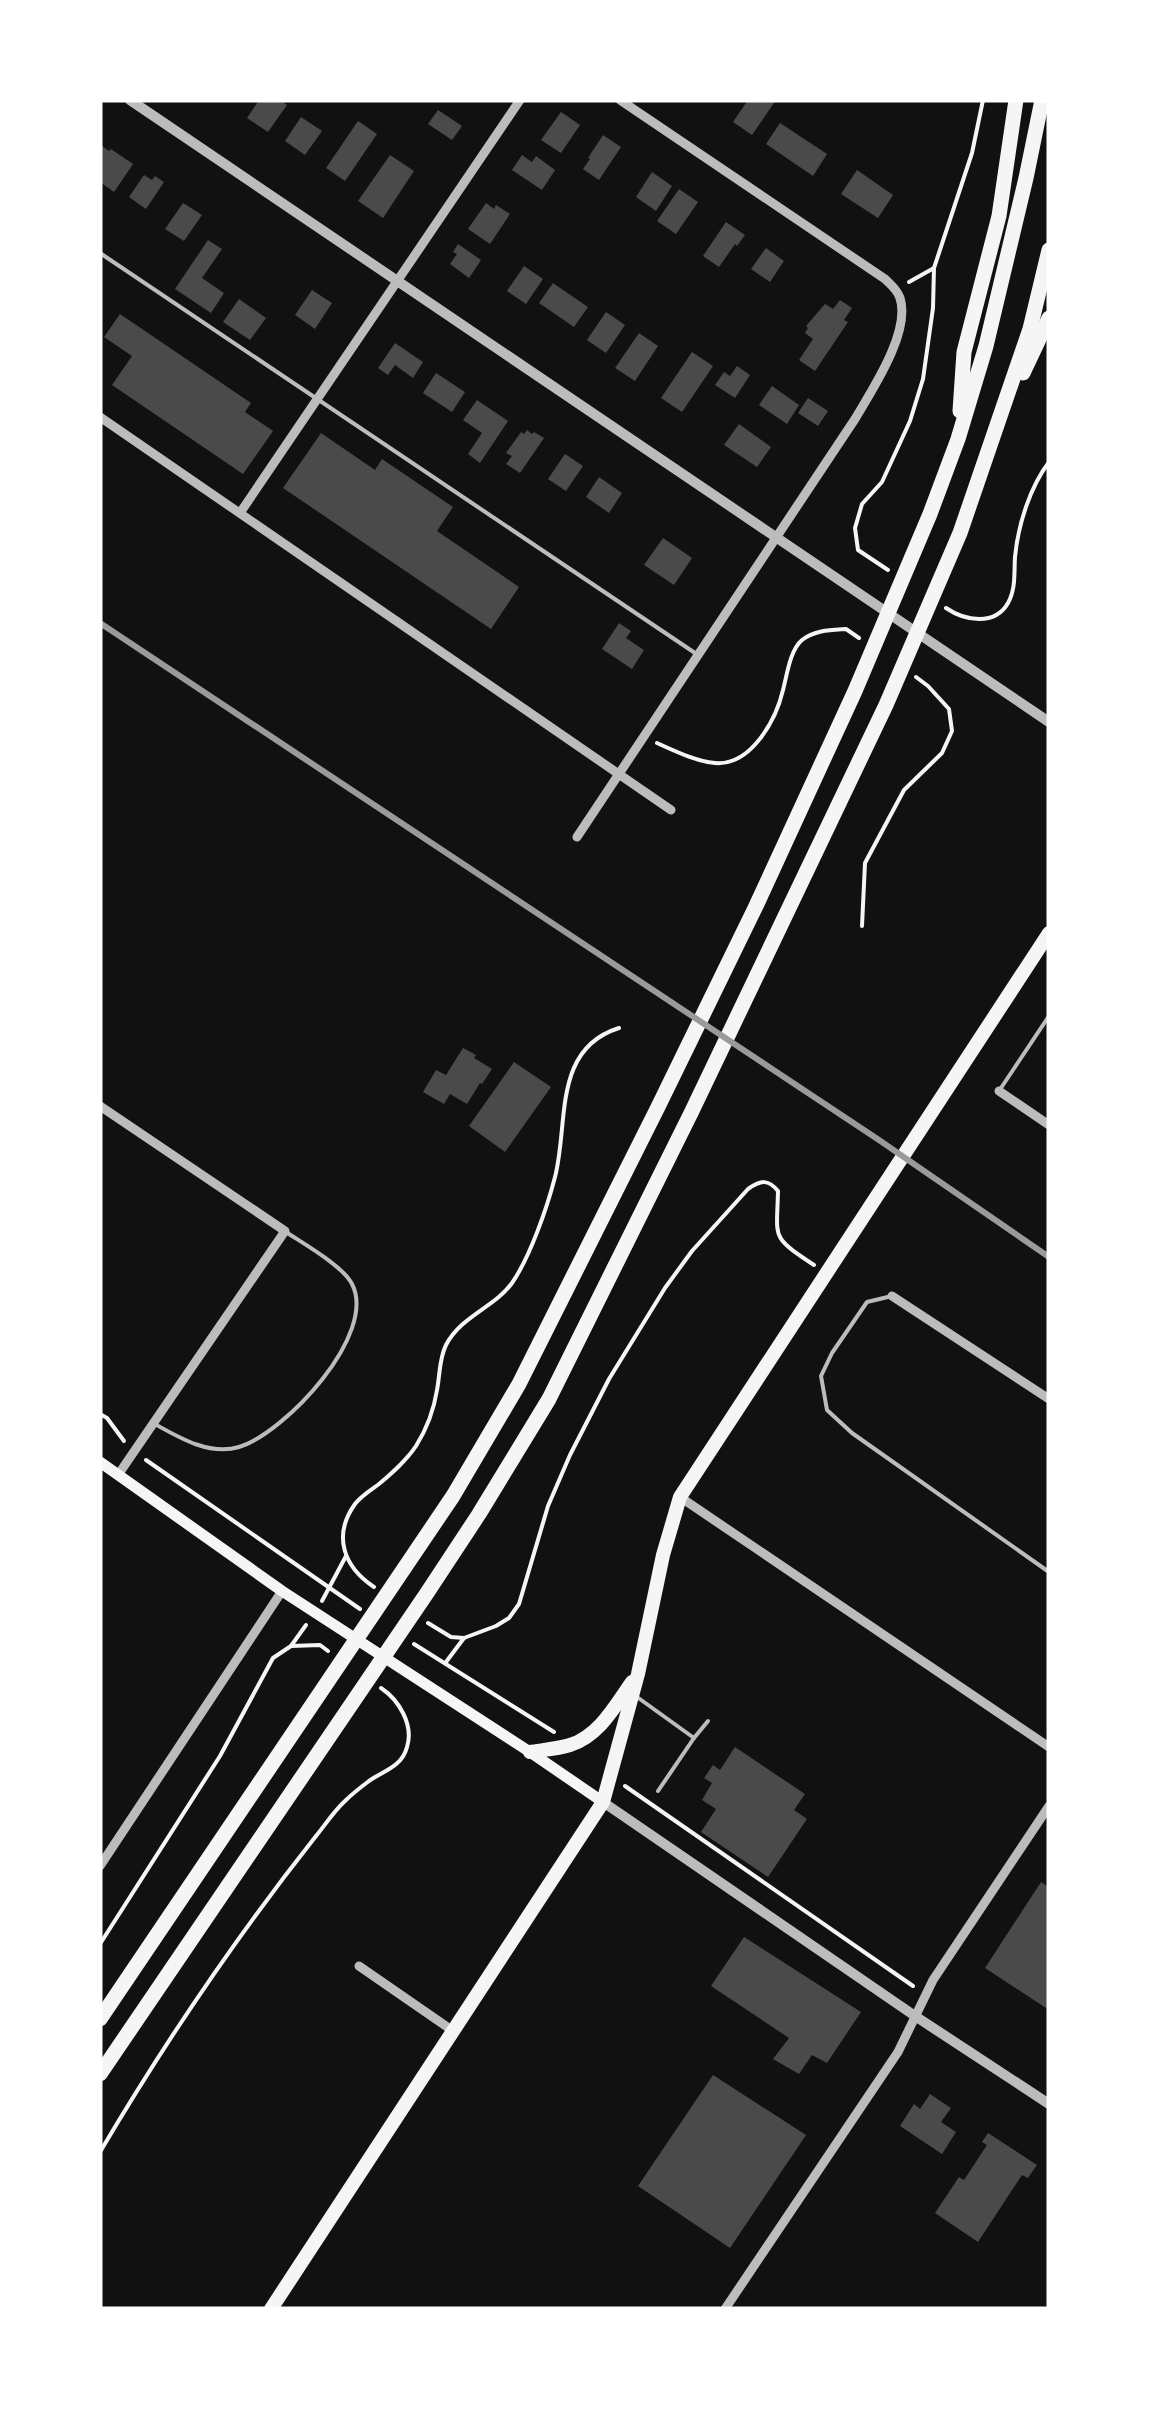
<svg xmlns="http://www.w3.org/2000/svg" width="1149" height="2409" viewBox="0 0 1149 2409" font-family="Overpass,sans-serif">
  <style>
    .building { fill: #4a4a4a }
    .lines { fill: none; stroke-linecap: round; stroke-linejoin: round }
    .path { stroke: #f5f5f5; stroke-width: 4 }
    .service { stroke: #bcbcbc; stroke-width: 4 }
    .minor { stroke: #bcbcbc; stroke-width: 9 }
    .tertiary { stroke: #bcbcbc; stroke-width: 10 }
    .secondary { stroke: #f5f5f5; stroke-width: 11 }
    .primary { stroke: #f5f5f5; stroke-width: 14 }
    .motorway { stroke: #f5f5f5; stroke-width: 15 }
    .rail { stroke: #9a9a9a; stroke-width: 6 }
  </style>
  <rect width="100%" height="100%" fill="#111"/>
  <g class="building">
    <polygon points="259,100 280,100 287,105 268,132 247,118"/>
    <polygon points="748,100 776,100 752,135 733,122"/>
    <polygon points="438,110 462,126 452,140 428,124"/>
    <polygon points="561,112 580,125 561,153 541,140"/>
    <polygon points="301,117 322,131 305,155 285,141"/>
    <polygon points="358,121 377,134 345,181 326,168"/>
    <polygon points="780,123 827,154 813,176 766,144"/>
    <polygon points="603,135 621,147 599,180 583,169 590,159 588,158"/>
    <polygon points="102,146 109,151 111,149 133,164 114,192 100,182"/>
    <polygon points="390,155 414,171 383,218 358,201"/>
    <polygon points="522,155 532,162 536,156 555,170 542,190 512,170"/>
    <polygon points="857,170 893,195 878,218 841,194"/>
    <polygon points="652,172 672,186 656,211 636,197"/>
    <polygon points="144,175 152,180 155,176 164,182 146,209 129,197"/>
    <polygon points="679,189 698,202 676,234 657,221"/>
    <polygon points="183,203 202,215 184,241 165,229"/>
    <polygon points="486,203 494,209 496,205 510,214 490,244 468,229"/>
    <polygon points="726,222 745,235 737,246 735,244 719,267 703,256"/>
    <polygon points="208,240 222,249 202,278 224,293 211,313 175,289"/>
    <polygon points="458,244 481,260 469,278 450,264 457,254 453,252"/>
    <polygon points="766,248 784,261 770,282 751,269"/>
    <polygon points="524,266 543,279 526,304 507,291"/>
    <polygon points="553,283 588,307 574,327 539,303"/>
    <polygon points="312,290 332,303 315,329 295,315"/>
    <polygon points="239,299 266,318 250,340 223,322"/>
    <polygon points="840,300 852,308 844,320 848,322 815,371 799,360 813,339 805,333 808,328 806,326 825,304 833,309"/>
    <polygon points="606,312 625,325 606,353 587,340"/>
    <polygon points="120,314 251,403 245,412 273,431 243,474 112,385 132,356 104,337"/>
    <polygon points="639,333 658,346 635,381 615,368"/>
    <polygon points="395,343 423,362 413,378 395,365 388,375 378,368"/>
    <polygon points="692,352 713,366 682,412 661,398"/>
    <polygon points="737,366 750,375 735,398 715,385 724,372 730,376"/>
    <polygon points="436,373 465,392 452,412 423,393"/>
    <polygon points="772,386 799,405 787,424 759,405"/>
    <polygon points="808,398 828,411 818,426 798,413"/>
    <polygon points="477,400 508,421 480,463 468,454 482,433 463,420"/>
    <polygon points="739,424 771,447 757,467 724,445"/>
    <polygon points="527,430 532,434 534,432 544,438 520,473 506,464 512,456 506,453 521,432 524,434"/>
    <polygon points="321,433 375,470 382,459 453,507 437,531 519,587 491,629 283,488"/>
    <polygon points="565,454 583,466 566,491 548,479"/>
    <polygon points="599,477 622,493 609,513 586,497"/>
    <polygon points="663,538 692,558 674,585 644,565"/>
    <polygon points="619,623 631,631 626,638 644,650 632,669 602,649"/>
    <polygon points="463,1048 476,1055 474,1058 492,1069 482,1084 480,1083 467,1104 450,1094 444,1104 423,1092 436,1070 446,1075"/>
    <polygon points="514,1062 551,1087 505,1152 469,1126"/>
    <polygon points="735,1747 805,1794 794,1810 807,1819 768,1877 701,1832 716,1809 702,1800 712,1783 704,1778 713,1765 720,1770"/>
    <polygon points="1041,1882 1049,1887 1049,2010 985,1968"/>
    <polygon points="744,1937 861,2012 827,2063 812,2055 799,2074 773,2059 789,2038 711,1986"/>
    <polygon points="713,2075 806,2135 730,2248 638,2186"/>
    <polygon points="930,2094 951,2108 941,2122 956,2132 942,2154 900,2126 914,2104 920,2109"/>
    <polygon points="988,2133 1037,2165 1028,2178 1022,2175 978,2242 935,2213 959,2177 964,2180 987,2145 982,2142"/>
  </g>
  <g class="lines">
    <g class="path">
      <polyline points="909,282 934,268"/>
      <polyline points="888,570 858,550 855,528 862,504 882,482 910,421 923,379 933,308 934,268 972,153 983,100"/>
      <path d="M946 608C965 621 995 626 1008 603 1016 589 1014 572 1015 557 1018 525 1030 487 1049 462"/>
      <path d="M657 743C675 751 695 761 715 763 751 766 776 720 783 690 787 675 790 650 802 640 815 630 831 630 846 629L859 638"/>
      <polyline points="862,926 865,863 904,790 942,753 952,731 949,709 928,686 916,677"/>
      <polyline points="100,1414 107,1418 124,1441"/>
      <polyline points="146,1460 360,1609"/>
      <path d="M374 1587C344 1567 332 1536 355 1504 361 1496 371 1490 379 1484 392 1473 406 1461 416 1446 426 1430 434 1409 437 1390 440 1375 439 1359 446 1345 461 1316 495 1307 512 1283 530 1257 547 1208 555 1177 569 1123 552 1049 619 1028"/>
      <polyline points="322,1601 346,1556"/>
      <path d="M428 1623 451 1637 464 1638 496 1626 509 1618 519 1604 548 1506 570 1455 609 1379 665 1288 692 1251 748 1189C761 1180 768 1179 778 1191 777 1239 770 1236 814 1265"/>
      <polyline points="414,1644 554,1732"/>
      <polyline points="291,1646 306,1625"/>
      <polyline points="446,1662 464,1638"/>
      <polyline points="625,1786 913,1986"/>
      <polyline points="100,1944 220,1756 273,1658 291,1646 320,1645 328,1651"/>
      <path d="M100 2152C165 2042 236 1937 316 1836 325 1825 334 1811 345 1801 352 1794 361 1787 369 1781 383 1771 402 1767 407 1747 414 1725 399 1700 381 1688"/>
    </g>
    <g class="service">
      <polyline points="100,253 698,655"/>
      <polyline points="999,1091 1049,1016"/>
      <polyline points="892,1296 867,1302 832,1353 821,1376 827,1410 852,1433 1049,1572"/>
      <path d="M153 1423C178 1437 209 1456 239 1447 285 1433 378 1334 352 1284 343 1266 304 1244 286 1232"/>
      <polyline points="637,1697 694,1738 708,1721"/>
      <polyline points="658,1791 694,1738"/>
    </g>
    <g class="minor">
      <polyline points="100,417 671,810"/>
      <polyline points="240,513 520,100"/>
      <path d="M577 837 855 419C872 390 911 332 900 298 897 289 891 285 885 279L620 100"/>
      <polyline points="999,1091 1049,1125"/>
      <polyline points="100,1106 285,1231 118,1475"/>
      <polyline points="892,1296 1049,1399"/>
      <polyline points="680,1497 1049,1747"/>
      <polyline points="100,1866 282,1591"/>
      <polyline points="359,1966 453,2031"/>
      <polyline points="725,2309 898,2052 933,1980 1049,1806"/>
    </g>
    <g class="tertiary">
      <polyline points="130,100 1049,722"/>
      <polyline points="603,1802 915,2016 1049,2104"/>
    </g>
    <polyline class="secondary" points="100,1462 282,1591 530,1752 603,1802"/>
    <g class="primary">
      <path d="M530 1752C542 1750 557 1749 570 1745 599 1736 615 1706 632 1682"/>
      <polyline points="271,2309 603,1802 638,1674 663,1555 680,1497 1049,933"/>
    </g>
    <g class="motorway">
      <polyline points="1023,373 1049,318"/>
      <polyline points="960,411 964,352 999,216 1016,100"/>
      <polyline points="100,2019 453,1496 519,1384 658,1107 756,906 855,691 930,514 958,439 986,346 1026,178 1042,100"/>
      <polyline points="100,2074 427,1593 479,1514 549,1399 692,1111 886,705 960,533 1030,329 1049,250"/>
    </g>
    <polyline class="rail" points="100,623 879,1140 1049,1257"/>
  </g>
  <rect width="1149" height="2409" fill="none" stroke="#ffffff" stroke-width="205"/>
</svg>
